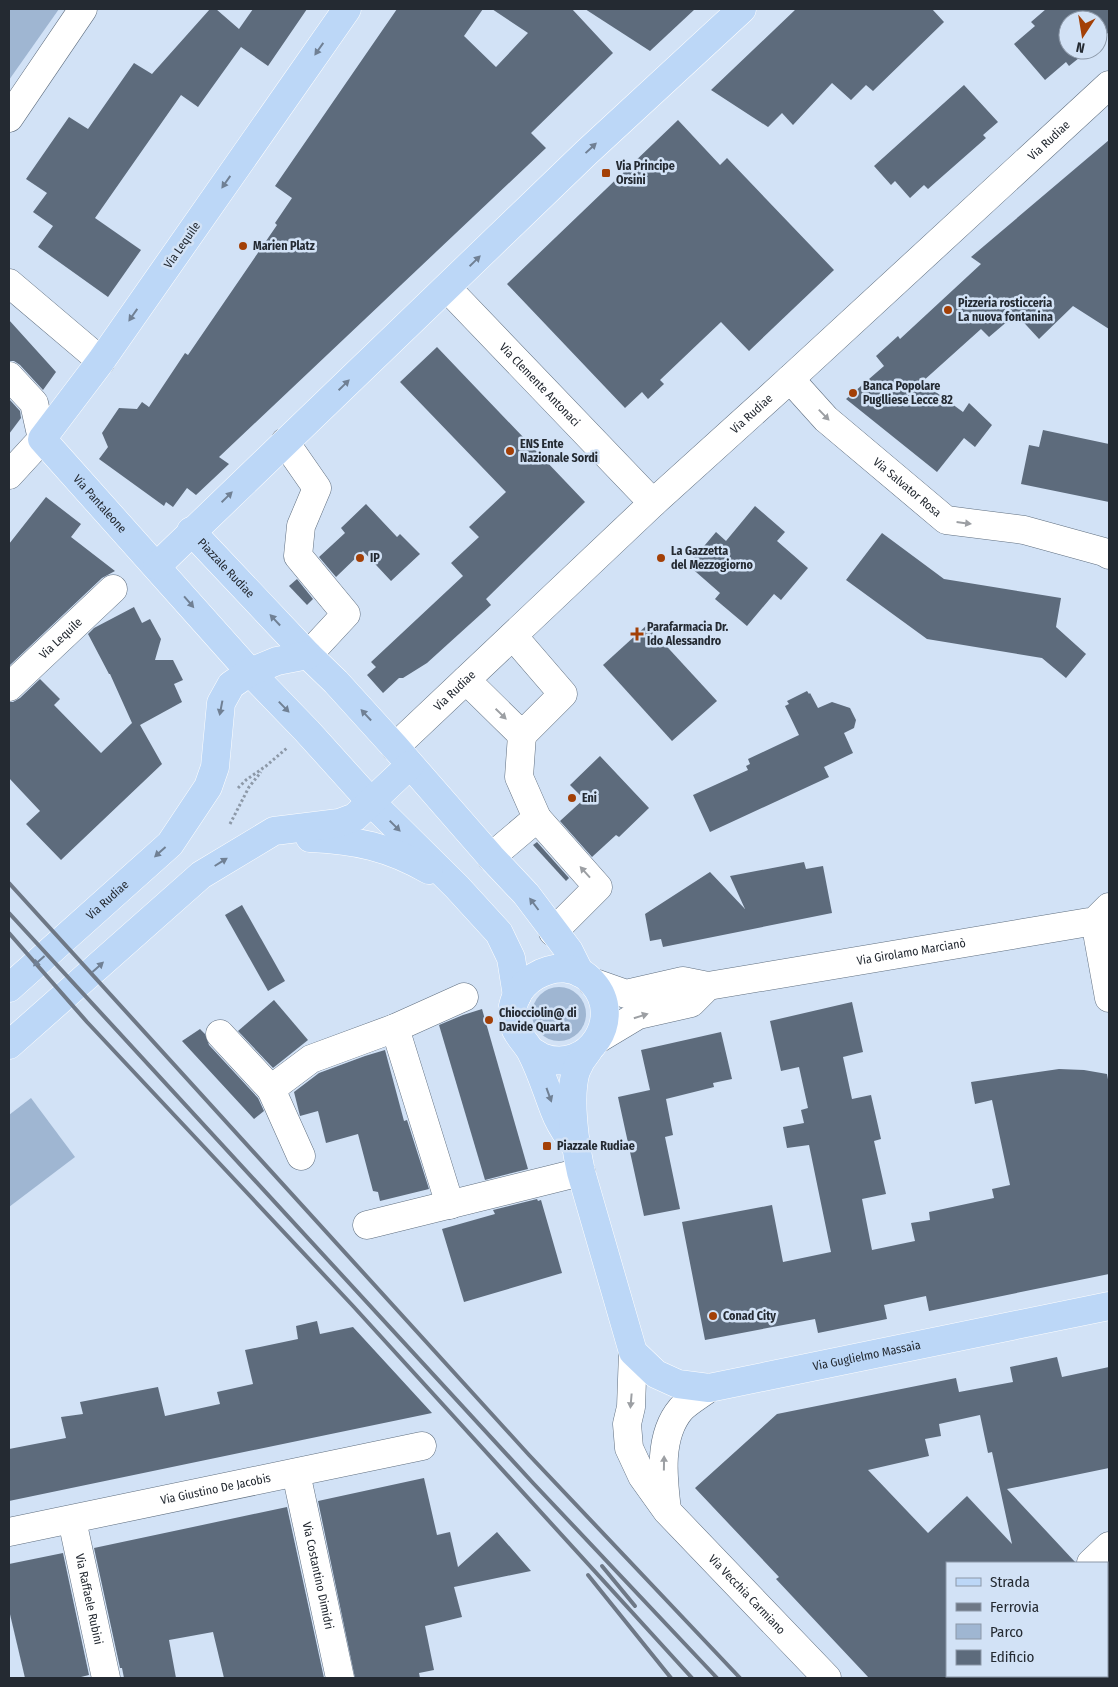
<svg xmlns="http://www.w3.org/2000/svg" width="1118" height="1687" viewBox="0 0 1118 1687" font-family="'Fira Sans Condensed',sans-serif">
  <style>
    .green { fill: #9fb6d2 }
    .building { fill: #5d6b7c; fill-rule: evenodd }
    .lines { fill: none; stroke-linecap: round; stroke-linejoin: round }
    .minor-casing { stroke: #5f6e7f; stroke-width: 29 }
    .major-casing { stroke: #fff; stroke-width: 29 }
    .path { stroke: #8d99a8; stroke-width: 3; stroke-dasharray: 2.5 2.5; stroke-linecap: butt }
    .minor { stroke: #fff; stroke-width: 28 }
    .major { stroke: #bcd7f7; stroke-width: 28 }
    .rail { stroke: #6e7886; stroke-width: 4 }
    .oneway { fill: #708094 }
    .oneway2 { fill: #9c9fa3 }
    .poi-dot { fill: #a34007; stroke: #d2e2f6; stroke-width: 2 }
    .labels { text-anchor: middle; stroke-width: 5; stroke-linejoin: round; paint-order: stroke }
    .street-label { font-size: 12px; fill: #242a32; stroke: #d2e2f6 }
    .poi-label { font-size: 12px; font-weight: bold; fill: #242a32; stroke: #d2e2f6; text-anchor: start }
  </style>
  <rect width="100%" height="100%" fill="#d2e2f6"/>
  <g class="green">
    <polygon points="9,9 59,9 9,80"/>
    <circle cx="559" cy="1014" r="27"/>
    <polygon points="31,1098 75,1157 9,1207 9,1115"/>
  </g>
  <g class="building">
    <polygon points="210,9 216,9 239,29 253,9 307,9 268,66 241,47 198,107 181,95 95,218 141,250 108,297 38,247 53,226 33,212 47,193 26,179 69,117 88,129 134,63 152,74"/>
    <polygon points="397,9 483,9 464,36 496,67 528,33 492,9 572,9 613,53 531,133 546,148 219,457 229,464 196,495 187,488 173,507 166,502 164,506 99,459 108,447 102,433 119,408 137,409 142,402 149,407 185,353 188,355 277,225 275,223 292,198 275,186"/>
    <polygon points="585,9 695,9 650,51"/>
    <polygon points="796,9 932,9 944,22 873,91 866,85 851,100 832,83 793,125 782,113 768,127 711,90"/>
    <polygon points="1046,9 1109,9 1109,32 1098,42 1098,20 1068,20 1068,50 1089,50 1069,66 1066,62 1045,80 1014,44 1035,26 1031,22"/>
    <polygon points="964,85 998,122 983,135 986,138 928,189 924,185 910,198 895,181 891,185 874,166"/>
    <polygon points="678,120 720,165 727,158 834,270 749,351 721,322 660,380 664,384 648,399 642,392 625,408 507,284"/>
    <polygon points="1109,140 1109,329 1073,306 1039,339 1016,314 989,337 981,329 922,382 963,412 969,403 992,425 975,447 964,438 937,472 846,399 884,366 876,356 898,336 900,339 981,264 971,257"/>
    <polygon points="9,320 56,372 43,390 20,365 14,361 9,361"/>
    <polygon points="437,347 585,502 486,599 491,605 427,663 403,678 399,678 383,693 367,675 376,667 371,662 463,576 451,563 479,537 469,527 506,492 400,382"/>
    <polygon points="9,399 20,411 21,418 9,434"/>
    <polygon points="1043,430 1109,444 1109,502 1021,484 1029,445 1039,447"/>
    <polygon points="46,497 81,524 71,537 115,571 102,578 9,666 9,544"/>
    <polygon points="366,504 397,537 400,534 420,554 391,581 363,551 336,577 319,557 345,533 341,528"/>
    <polygon points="755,506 785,532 777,541 808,568 781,600 774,594 747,626 715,599 720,593 688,565 716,532 726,541"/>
    <polygon points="882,533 944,579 1061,598 1056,627 1086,654 1066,678 1042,658 927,639 846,580"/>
    <polygon points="297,579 313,599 307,605 289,586"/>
    <polygon points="134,607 142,623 150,619 161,639 155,660 173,660 183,680 174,684 182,702 140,725 162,764 61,860 26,824 40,811 9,778 9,702 13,702 20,698 40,679 60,699 54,705 101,753 132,723 110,674 109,674 88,634 94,628"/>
    <polygon points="647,625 717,701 672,741 603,665"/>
    <polygon points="807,691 809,694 810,693 818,708 832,702 850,708 856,720 854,728 844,733 853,753 824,767 829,777 710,832 693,795 748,770 746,766 750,764 748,759 799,735 785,706 789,704 787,701"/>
    <polygon points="600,756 649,808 619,837 616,835 592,857 560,821 584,799 570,785"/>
    <polygon points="537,842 569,878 566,881 533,845"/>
    <polygon points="804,862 806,869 823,866 832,913 663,947 661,939 650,941 645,914 710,872 745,909 730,876"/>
    <polygon points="242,905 285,981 268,991 225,915"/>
    <polygon points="274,1000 308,1040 273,1068 238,1031"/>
    <polygon points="852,1002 863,1052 843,1057 852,1099 871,1095 881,1139 874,1141 886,1194 862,1199 872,1250 915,1241 911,1223 930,1220 929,1212 994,1198 992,1189 1010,1185 992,1100 975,1104 971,1082 1059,1069 1084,1070 1107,1074 1109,1085 1109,1274 929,1311 926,1296 884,1305 887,1319 818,1333 815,1319 705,1340 682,1222 772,1205 783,1262 831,1252 809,1145 787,1148 783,1127 804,1123 801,1110 808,1108 799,1067 781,1071 770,1021"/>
    <polygon points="482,1009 528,1169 485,1180 439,1025 463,1015"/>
    <polygon points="200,1029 205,1034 209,1045 258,1098 264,1111 254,1119 182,1041"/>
    <polygon points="721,1032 732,1079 713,1083 714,1087 666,1099 673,1135 665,1137 680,1209 644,1216 618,1097 650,1090 641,1050"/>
    <polygon points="385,1050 404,1121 407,1120 429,1189 380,1201 378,1192 373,1191 358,1134 326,1143 318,1111 300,1116 294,1092 319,1073 365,1056"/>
    <polygon points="537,1199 538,1201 541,1200 562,1273 464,1302 442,1229 495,1214 493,1210"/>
    <polygon points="317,1321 320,1334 353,1327 432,1413 9,1501 9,1449 66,1438 61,1417 83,1414 80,1402 158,1387 165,1416 220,1404 217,1392 253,1384 245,1350 298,1339 296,1326"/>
    <path d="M1057 1357 1062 1377 1109 1367V1468L1007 1489 1076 1563H947V1678H869L776 1579 779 1577 695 1488 777 1414 956 1378 959 1392 1013 1382 1010 1367ZM980 1415 988 1453 992 1452 1012 1544 967 1496 928 1533 868 1470 929 1456 925 1439 941 1436 939 1424Z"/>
    <polygon points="424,1478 437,1535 450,1532 458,1567 497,1532 531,1571 454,1587 462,1617 425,1626 434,1670 419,1673 420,1678 355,1678 318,1501"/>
    <polygon points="287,1507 324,1678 224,1678 213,1632 169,1640 176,1678 124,1678 122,1668 120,1668 94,1548"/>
    <polygon points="63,1553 89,1675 77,1678 25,1678 9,1610 9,1564"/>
  </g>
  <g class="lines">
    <defs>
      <g id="minor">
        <polyline points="9,118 83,9"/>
        <polyline points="9,283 101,361"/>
        <path id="s1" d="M447 288 653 503"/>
        <polyline points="9,376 34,403 42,439 9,475"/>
        <path id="s2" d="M790 379 826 419 946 520 1024 530 1104 552 1109 555"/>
        <polyline points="285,442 317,488 301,526 298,556 346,614 308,655"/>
        <polyline points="466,680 522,735 563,694 513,636"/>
        <path id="s3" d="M9 687 113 589"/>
        <polyline points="522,735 519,777 537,818"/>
        <path id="s4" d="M395 747 653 503 790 379 1109 85"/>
        <polyline points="491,857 537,818 598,887 553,932"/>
        <polyline points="1095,921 1109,998"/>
        <path id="s5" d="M592 982 626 994 683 981 708 986 1095 921 1109 907"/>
        <polyline points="395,1028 450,1205"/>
        <polyline points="220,1034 271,1089 311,1059 395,1028 464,997"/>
        <polyline points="598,1039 638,1015 691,1003 708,986"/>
        <polyline points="271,1089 301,1156"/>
        <polyline points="367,1225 581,1172"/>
        <path id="s6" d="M633 1352 631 1407 627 1424 629 1448 642 1476 667 1511 827 1678"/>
        <path id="s7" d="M296 1473 340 1678"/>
        <path d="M667 1510C663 1478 658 1436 681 1409 689 1401 700 1395 709 1388"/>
        <path id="s8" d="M72 1520 106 1678"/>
        <path id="s9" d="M9 1532 422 1446"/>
        <polyline points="1091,1563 1109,1546"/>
        <polyline points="965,1678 968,1676"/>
      </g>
      <g id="major">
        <path id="s10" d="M347 9 101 361 42 439 250 672 307 731 372 803 457 887 499 933 511 958 517 996"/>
        <path id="s11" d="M191 531 308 655 336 682 395 747 491 857 526 894 569 951 580 973"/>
        <polyline points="157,566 586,153 742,9"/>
        <path d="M310 838C356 840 389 847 429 870"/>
        <path id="s12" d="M9 988 170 844 208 787 215 767 221 703 231 685 250 672 277 661 308 655"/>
        <polyline points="9,1045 201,875 274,831 339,823 355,817 410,765"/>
        <path d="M530 1050C535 1053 539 1056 544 1058 589 1073 624 1018 593 983 562 946 496 986 516 1030 520 1038 527 1044 531 1052 541 1071 547 1092 555 1112 559 1123 566 1133 572 1142"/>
        <path id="s13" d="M588 1051C583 1057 579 1063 576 1071 568 1097 575 1145 581 1172L633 1352 656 1374 678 1384 709 1388 1109 1306"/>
      </g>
    </defs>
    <use href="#minor" class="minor-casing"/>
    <use href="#major" class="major-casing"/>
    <g class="path">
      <polyline points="238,788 246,780 266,766 287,748"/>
      <polyline points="230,824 249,787 261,772"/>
    </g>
    <use href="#minor" class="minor"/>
    <use href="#major" class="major"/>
    <g class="rail">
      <polyline points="9,883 529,1455 740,1678"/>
      <polyline points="9,913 533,1483 717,1678"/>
      <polyline points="9,933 87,1022 353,1306 692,1678"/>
      <polyline points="602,1566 635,1606"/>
      <polyline points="588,1575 671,1678"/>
    </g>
  </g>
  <defs><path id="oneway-solid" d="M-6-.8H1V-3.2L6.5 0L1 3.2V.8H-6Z" transform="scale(1.25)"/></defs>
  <g class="oneway">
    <use href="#oneway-solid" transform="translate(319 49) rotate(125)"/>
    <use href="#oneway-solid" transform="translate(591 148) rotate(-43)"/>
    <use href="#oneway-solid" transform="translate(226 182) rotate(125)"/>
    <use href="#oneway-solid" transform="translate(475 261) rotate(-44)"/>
    <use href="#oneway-solid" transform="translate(133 315) rotate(125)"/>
    <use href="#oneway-solid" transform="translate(344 385) rotate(-44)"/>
    <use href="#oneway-solid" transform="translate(227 497) rotate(-44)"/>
    <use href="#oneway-solid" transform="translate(189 602) rotate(49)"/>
    <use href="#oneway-solid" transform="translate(275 620) rotate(-133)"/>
    <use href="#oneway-solid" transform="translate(284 707) rotate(46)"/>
    <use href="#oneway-solid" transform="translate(221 708) rotate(101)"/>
    <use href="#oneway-solid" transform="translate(366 715) rotate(-133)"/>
    <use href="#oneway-solid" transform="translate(395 826) rotate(45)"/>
    <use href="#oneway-solid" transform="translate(160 852) rotate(138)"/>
    <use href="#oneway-solid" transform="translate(221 862) rotate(-32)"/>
    <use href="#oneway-solid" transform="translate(534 904) rotate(-127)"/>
    <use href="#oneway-solid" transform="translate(39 961) rotate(138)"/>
    <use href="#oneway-solid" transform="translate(98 967) rotate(-42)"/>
    <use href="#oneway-solid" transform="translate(549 1095) rotate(70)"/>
  </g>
  <g class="oneway2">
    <use href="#oneway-solid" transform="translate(824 415) rotate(46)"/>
    <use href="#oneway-solid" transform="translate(964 523) rotate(7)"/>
    <use href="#oneway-solid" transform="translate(501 714) rotate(44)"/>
    <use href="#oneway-solid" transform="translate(585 872) rotate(-132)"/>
    <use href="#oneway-solid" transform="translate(641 1016) rotate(-17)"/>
    <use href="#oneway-solid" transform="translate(631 1401) rotate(95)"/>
    <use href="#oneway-solid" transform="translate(664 1463) rotate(-89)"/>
  </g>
  <g class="poi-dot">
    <rect x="601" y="168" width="10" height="10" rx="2.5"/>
    <circle cx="243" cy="246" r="5"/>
    <circle cx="948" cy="310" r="5"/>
    <circle cx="853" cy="393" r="5"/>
    <circle cx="510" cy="451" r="5"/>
    <circle cx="360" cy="558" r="5"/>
    <circle cx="661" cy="558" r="5"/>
    <path d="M634.5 626.5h5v5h5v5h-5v5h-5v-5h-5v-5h5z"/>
    <circle cx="572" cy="798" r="5"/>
    <circle cx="489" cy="1020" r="5"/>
    <rect x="542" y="1141" width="10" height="10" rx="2.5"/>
    <circle cx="713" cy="1316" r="5"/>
  </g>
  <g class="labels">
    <g class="street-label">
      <text dy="4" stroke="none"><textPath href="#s4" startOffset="892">Via Rudiae</textPath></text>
      <text transform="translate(182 245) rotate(-55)" y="4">Via Lequile</text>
      <text dy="4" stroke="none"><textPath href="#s1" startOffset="134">Via Clemente Antonaci</textPath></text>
      <text dy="4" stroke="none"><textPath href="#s4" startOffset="488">Via Rudiae</textPath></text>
      <text dy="4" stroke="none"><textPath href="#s2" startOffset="160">Via Salvator Rosa</textPath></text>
      <text dy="4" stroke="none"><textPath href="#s10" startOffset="614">Via Pantaleone</textPath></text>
      <text dy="4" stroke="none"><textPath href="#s11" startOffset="51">Piazzale Rudiae</textPath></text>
      <text dy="4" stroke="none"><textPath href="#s3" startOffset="71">Via Lequile</textPath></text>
      <text dy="4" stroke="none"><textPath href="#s4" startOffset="82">Via Rudiae</textPath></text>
      <text dy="4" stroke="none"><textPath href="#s12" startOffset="132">Via Rudiae</textPath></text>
      <text dy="4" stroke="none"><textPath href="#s5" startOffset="326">Via Girolamo Marcianò</textPath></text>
      <text dy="4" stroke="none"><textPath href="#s13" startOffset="561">Via Guglielmo Massaia</textPath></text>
      <text dy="4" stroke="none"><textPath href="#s9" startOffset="211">Via Giustino De Jacobis</textPath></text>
      <text dy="4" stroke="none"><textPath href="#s7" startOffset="105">Via Costantino Dimidri</textPath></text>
      <text dy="4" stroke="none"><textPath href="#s6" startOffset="286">Via Vecchia Carmiano</textPath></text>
      <text dy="4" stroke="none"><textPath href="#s8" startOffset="81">Via Raffaele Rubini</textPath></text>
    </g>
    <g class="poi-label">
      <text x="616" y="170">Via Principe<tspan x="616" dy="14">Orsini</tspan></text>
      <text x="253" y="250">Marien Platz</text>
      <text x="958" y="307">Pizzeria rosticceria<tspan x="958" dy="14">La nuova fontanina</tspan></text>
      <text x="863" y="390">Banca Popolare<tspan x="863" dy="14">Puglliese Lecce 82</tspan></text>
      <text x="520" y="448">ENS Ente<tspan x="520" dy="14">Nazionale Sordi</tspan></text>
      <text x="671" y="555">La Gazzetta<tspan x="671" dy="14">del Mezzogiorno</tspan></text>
      <text x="370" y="562">IP</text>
      <text x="647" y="631">Parafarmacia Dr.<tspan x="647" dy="14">Ido Alessandro</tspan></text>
      <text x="582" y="802">Eni</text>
      <text x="499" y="1017">Chiocciolin@ di<tspan x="499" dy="14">Davide Quarta</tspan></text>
      <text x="557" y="1150">Piazzale Rudiae</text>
      <text x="723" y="1320">Conad City</text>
    </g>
  </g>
  <rect width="1118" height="1687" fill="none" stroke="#242a32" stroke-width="20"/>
  <rect x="946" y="1562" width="162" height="115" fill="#d2e2f6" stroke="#8c98a8"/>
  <rect x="956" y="1578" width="25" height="8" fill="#bcd7f7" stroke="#8c98a8"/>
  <text x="990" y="1587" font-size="15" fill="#242a32">Strada</text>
  <rect x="956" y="1603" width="25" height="8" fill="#6e7886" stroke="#8c98a8"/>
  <text x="990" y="1612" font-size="15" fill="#242a32">Ferrovia</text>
  <rect x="956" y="1624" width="25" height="15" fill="#9fb6d2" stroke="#8c98a8"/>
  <text x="990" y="1637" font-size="15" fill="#242a32">Parco</text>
  <rect x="956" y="1650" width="25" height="15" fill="#5d6b7c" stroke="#8c98a8"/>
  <text x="990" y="1662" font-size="15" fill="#242a32">Edificio</text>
  <g transform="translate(1083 35) rotate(192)"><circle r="24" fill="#d2e2f6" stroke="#8c98a8"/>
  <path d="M0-4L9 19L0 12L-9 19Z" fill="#a34007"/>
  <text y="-8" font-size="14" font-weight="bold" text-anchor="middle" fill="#242a32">N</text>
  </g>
</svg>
